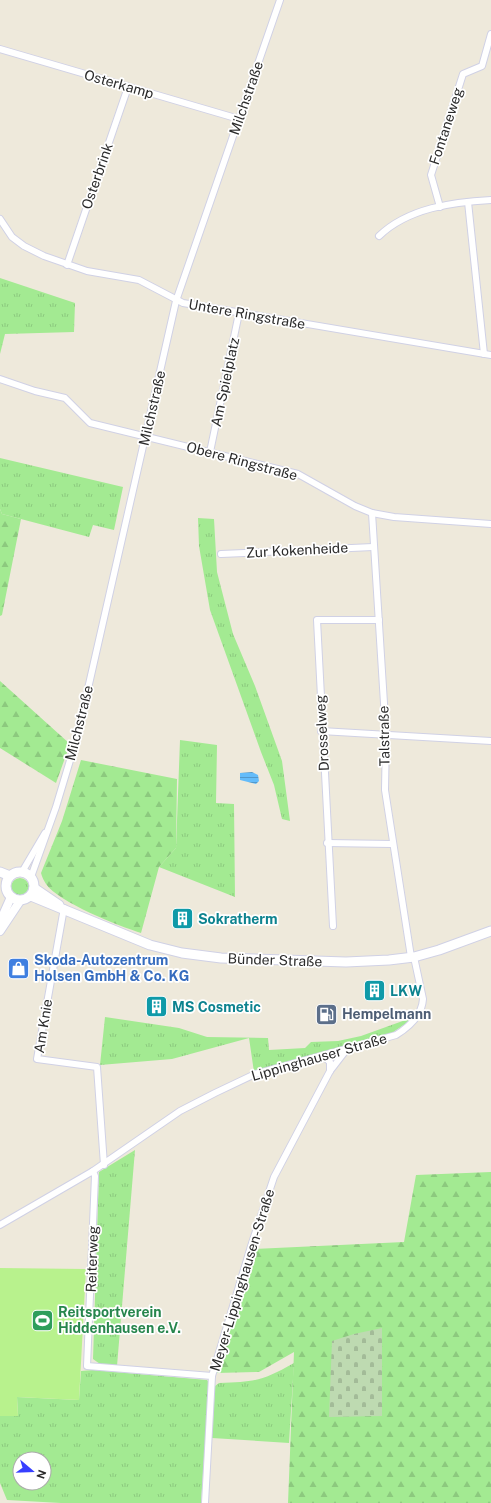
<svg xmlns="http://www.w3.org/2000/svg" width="491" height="1503" viewBox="0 0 491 1503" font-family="'Public Sans',sans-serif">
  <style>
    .grass { fill: url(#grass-tufts); fill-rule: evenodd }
    .forest { fill: url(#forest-firs) }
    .cemetery { fill: url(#cemetery-stones) }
    .pitch { fill: #b8f28d }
    .water { fill: url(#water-rules) }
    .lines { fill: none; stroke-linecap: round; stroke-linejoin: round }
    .minor-casing { stroke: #d0d1e5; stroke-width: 8 }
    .tertiary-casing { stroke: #d0d1e5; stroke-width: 10 }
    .secondary-casing { stroke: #d0d1e5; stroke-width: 11 }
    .minor { stroke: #fff; stroke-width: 6 }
    .tertiary { stroke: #fff; stroke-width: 8 }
    .secondary { stroke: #fff; stroke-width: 9 }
    .labels { text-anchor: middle; stroke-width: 3.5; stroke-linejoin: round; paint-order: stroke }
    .street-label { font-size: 14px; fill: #2b2b2b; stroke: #fff }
    .culture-label { font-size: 14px; font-weight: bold; fill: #0d838f; stroke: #fff; text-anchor: start }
    .shop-label { font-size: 14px; font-weight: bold; fill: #366cbe; stroke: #fff; text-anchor: start }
    .service-label { font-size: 14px; font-weight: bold; fill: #4e5e75; stroke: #fff; text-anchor: start }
    .leisure-label { font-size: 14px; font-weight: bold; fill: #27864d; stroke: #fff; text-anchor: start }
  </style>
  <defs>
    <pattern id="grass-tufts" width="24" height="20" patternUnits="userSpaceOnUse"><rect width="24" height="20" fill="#a3ea92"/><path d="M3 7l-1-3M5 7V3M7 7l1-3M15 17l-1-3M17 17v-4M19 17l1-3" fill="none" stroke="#8cc97e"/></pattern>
    <pattern id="forest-firs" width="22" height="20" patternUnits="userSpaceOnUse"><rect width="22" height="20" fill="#a3ea92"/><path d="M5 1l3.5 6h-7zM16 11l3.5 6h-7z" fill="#8cc97e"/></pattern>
    <pattern id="cemetery-stones" width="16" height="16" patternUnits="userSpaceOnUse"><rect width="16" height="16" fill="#bedab1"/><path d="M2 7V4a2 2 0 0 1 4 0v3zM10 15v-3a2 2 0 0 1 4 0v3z" fill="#a3bb98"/></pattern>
    <pattern id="water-rules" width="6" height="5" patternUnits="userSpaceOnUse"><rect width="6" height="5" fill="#64bcfa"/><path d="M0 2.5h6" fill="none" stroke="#5399cb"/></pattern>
  </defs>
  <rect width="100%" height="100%" fill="#eee9db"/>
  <g class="grass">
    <polygon points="0,278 75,303 74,332 5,334 0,354"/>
    <polygon points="0,458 123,487 114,530 93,525 89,537 2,514 0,509"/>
    <polygon points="198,518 214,519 217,572 233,634 255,686 282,761 290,821 282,819 274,785 261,752 210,610 199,546"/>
    <polygon points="180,740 217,745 216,803 234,804 235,897 159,867 176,848"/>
    <circle cx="20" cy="887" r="9"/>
    <polygon points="105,1017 179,1028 207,1037 268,1038 269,1050 305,1048 311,1042 338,1041 361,1036 411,1018 408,1022 392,1033 254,1072 249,1038 172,1059 100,1065"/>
    <polygon points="135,1150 117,1366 100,1364 93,1359 99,1172"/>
    <path d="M294 1363 289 1443 212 1438 215 1386 219 1383C255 1382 262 1381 294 1363Z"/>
    <path d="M93 1370 207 1380 209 1383 201 1503H61L7 1500 0 1483V1416H18L17 1397 79 1400 81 1371ZM20 1459H44V1483H20Z"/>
  </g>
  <g class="forest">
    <polygon points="0,509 2,514 21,519 2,615 0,616"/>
    <polygon points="0,681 70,744 56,783 0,748"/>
    <path d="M81 760 177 779 176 848 159 867 141 933C119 926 58 902 46 884 44 881 42 877 41 873L62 821Z"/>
    <polygon points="491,1172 491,1503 288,1503 294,1352 259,1372 216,1373 254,1249 404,1242 416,1175"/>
  </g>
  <polygon class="cemetery" points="382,1328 382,1416 329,1417 332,1341 354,1334"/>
  <polygon class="pitch" points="0,1268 86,1269 79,1400 17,1397 18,1416 0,1416"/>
  <polygon class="water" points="252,772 258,775 259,781 256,784 240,780 240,773"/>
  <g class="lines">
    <defs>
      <g id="minor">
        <polyline points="0,49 239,119"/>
        <polyline points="468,202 484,354"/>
        <polyline points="440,207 431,175 463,74 482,66 491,34"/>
        <polyline points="0,219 12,237 24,246 44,256 87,271 139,280 183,303 491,355"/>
        <path d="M379 236C408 208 453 202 491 200"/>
        <polyline points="67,265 128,87"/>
        <polyline points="0,379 35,391 65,398 90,423 298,474 355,506 372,513 394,517 491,524"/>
        <polyline points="210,452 239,313"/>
        <polyline points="372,513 386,735 385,790 411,957"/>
        <polyline points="221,554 373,547"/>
        <polyline points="321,731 491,741"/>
        <polyline points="327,843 392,844"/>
        <polyline points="22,872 45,833"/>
        <polyline points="31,877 56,807 77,737 176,301 280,0"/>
        <polyline points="64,908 37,1059 97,1067 104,1165"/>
        <polyline points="333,926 317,620 379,620"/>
        <polyline points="323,1056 330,1062 330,1071"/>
        <polyline points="93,1171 95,1176 87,1366 212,1376"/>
        <path d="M0 1225 93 1171 180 1111 215 1093 255 1074 396 1035C409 1027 422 1015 423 999L414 957"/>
        <polyline points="205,1503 212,1376 252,1243 274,1177 330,1071 347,1049"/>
      </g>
      <g id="tertiary">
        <polyline points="0,922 11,897"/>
        <polyline points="0,931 20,901"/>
      </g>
      <g id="secondary">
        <circle cx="20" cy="886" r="14"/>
        <polyline points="0,872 10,876"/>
        <polyline points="34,888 59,905"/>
        <polyline points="31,896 150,945 182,953 221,958 346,962 389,960 414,957 439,950 491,931"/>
      </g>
    </defs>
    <use href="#minor" class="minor-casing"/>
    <use href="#tertiary" class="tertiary-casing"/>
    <use href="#secondary" class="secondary-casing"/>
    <use href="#minor" class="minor"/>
    <use href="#tertiary" class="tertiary"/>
    <use href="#secondary" class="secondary"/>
  </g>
  <defs>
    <symbol id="building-square" viewBox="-11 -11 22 22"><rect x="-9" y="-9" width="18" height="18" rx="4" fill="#0f9aa8" stroke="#fff"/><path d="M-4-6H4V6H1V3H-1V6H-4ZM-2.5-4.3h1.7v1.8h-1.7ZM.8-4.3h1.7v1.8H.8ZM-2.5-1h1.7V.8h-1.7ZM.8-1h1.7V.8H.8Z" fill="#fff"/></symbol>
    <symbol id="shop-square" viewBox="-11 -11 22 22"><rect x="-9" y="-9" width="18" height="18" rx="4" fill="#3f7fe0" stroke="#fff"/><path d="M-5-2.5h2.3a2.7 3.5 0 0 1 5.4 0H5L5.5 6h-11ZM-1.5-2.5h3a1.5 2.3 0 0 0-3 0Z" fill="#fff"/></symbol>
    <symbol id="fuel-square" viewBox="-11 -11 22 22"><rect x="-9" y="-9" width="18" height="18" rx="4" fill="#5c6f8a" stroke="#fff"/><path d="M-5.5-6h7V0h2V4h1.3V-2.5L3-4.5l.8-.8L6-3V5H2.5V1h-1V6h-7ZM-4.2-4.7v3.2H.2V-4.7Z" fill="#fff"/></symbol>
    <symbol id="stadium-square" viewBox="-11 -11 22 22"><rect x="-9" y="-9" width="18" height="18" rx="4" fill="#2e9e5b" stroke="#fff"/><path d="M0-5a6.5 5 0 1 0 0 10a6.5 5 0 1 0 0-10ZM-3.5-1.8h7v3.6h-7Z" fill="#fff"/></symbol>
  </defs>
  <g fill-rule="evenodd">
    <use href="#building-square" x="170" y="906" width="25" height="25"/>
    <use href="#shop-square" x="6" y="956" width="25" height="25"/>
    <use href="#building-square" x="362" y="978" width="25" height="25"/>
    <use href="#building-square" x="144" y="994" width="25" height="25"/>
    <use href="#fuel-square" x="314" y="1002" width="25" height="25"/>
    <use href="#stadium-square" x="30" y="1308" width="25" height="25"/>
  </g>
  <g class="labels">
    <g class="street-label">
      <text transform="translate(119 84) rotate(16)" y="5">Osterkamp</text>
      <text transform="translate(246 98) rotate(-71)" y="5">Milchstraße</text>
      <text transform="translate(446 126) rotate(-72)" y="5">Fontaneweg</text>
      <text transform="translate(97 176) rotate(-71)" y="5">Osterbrink</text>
      <text transform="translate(247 314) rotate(10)" y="5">Untere Ringstraße</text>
      <text transform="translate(225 382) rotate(-78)" y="5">Am Spielplatz</text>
      <text transform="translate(152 408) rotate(-77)" y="5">Milchstraße</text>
      <text transform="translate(242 461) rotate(15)" y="5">Obere Ringstraße</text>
      <text transform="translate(297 550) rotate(-3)" y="5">Zur Kokenheide</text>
      <text transform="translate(79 723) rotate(-76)" y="5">Milchstraße</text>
      <text transform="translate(322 733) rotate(-93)" y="5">Drosselweg</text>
      <text transform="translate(384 736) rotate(-91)" y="5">Talstraße</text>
      <text transform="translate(275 960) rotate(2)" y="5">Bünder Straße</text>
      <text transform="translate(43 1026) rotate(-81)" y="5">Am Knie</text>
      <text transform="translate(319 1057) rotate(-16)" y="5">Lippinghauser Straße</text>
      <text transform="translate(92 1259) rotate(-88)" y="5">Reiterweg</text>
      <text transform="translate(242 1280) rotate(-73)" y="5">Meyer-Lippinghausen-Straße</text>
    </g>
    <g class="culture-label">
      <text x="198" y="924">Sokratherm</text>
      <text x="390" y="996">LKW</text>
      <text x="172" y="1012">MS Cosmetic</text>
    </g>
    <g class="shop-label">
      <text x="34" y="965">Skoda-Autozentrum<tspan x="34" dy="16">Holsen GmbH &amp; Co. KG</tspan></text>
    </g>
    <g class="service-label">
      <text x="342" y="1019">Hempelmann</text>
    </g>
    <g class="leisure-label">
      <text x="58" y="1317">Reitsportverein<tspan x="58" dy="16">Hiddenhausen e.V.</tspan></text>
    </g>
  </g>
  <g transform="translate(32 1471) rotate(109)"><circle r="19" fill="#ffffff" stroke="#aaaaaa"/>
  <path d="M0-3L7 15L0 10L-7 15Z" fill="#373fff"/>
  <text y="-6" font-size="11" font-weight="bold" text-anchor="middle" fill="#2b2b2b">N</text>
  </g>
</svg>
